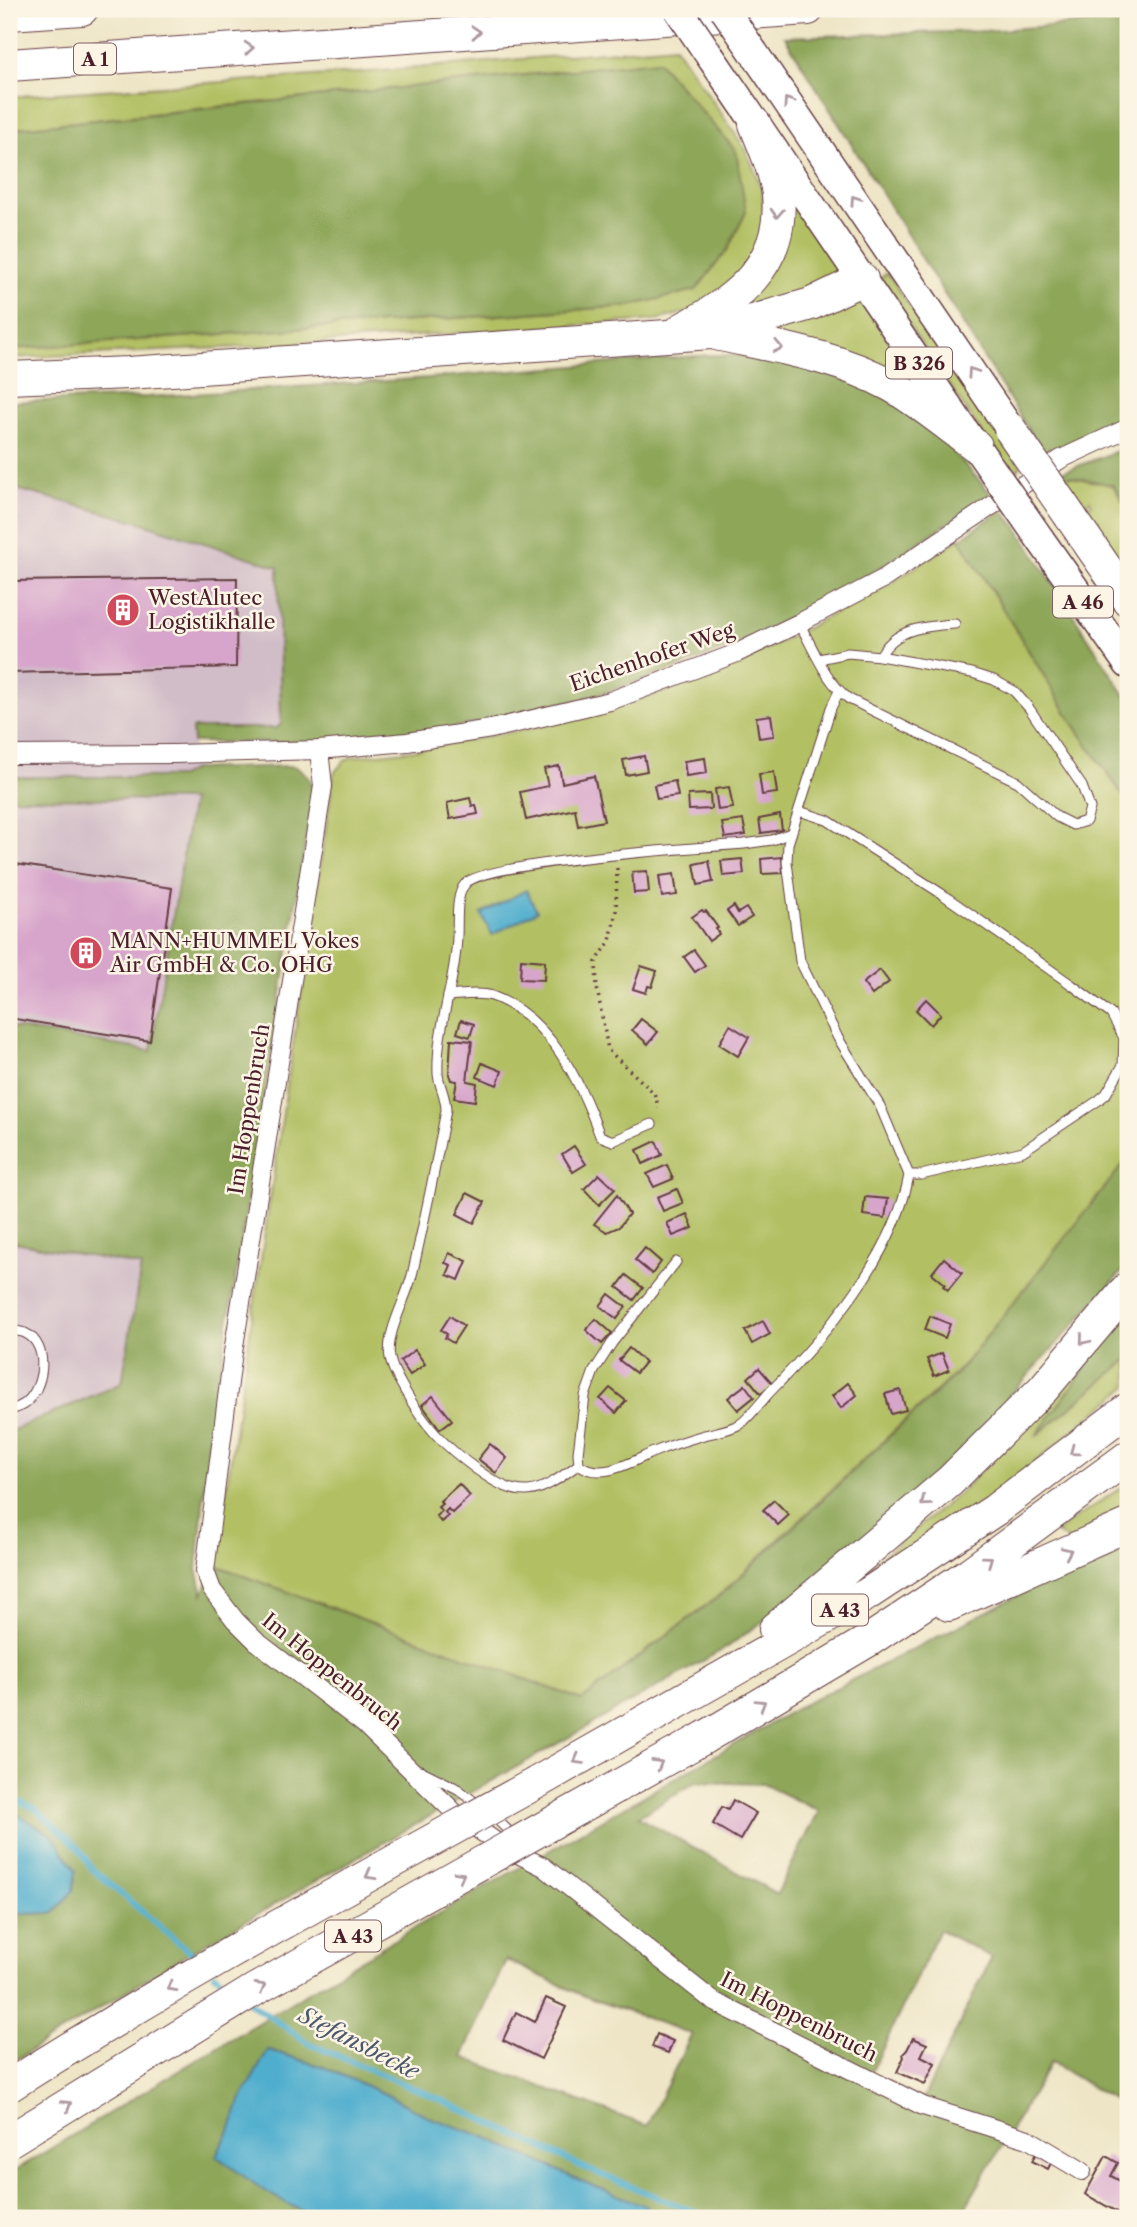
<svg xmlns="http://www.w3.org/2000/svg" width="1137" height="2227" viewBox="0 0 1137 2227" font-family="'Libre Caslon Text',serif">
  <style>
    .industrial { fill: #d1bdc8 }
    .green { fill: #b2c063; stroke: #7e7047; stroke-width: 2 }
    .forest { fill: #8da659; stroke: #6c6242; stroke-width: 2; fill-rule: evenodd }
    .water { fill: #4faece; stroke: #4c667c; stroke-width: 2 }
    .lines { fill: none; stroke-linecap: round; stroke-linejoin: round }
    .stream { stroke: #4faece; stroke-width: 6 }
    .building { fill: #d7a5cb }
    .service-casing { stroke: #633d42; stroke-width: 11 }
    .minor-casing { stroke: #633d42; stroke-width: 20 }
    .primary-casing { stroke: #633d42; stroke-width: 31 }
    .motorway-casing { stroke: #633d42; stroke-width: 34 }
    .path { stroke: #633d42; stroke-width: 3.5; stroke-dasharray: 2 5; stroke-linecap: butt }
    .service { stroke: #fff; stroke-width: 9 }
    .minor { stroke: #fff; stroke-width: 18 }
    .primary { stroke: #fff; stroke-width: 28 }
    .motorway { stroke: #fff; stroke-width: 32 }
    .primary-bridge-casing { stroke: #633d42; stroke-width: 31; stroke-linecap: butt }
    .motorway-bridge-casing { stroke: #633d42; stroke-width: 34; stroke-linecap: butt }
    .primary-bridge { stroke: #fff; stroke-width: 28 }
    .motorway-bridge { stroke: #fff; stroke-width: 32 }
    .oneway { stroke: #ae9aa0 }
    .labels { text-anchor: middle; stroke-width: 5; stroke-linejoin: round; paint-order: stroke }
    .shield { fill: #fcf5e5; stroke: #7f5f63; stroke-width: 2 }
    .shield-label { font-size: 19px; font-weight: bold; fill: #4a1f2b }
    .poi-label { font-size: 21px; fill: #4a1f2b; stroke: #fcf5e5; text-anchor: start }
    .street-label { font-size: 21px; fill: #4a1f2b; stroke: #fcf5e5 }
    .water-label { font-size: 23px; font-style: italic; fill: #4c586c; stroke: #fcf5e5 }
  </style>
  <rect width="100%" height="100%" fill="#fcf5e5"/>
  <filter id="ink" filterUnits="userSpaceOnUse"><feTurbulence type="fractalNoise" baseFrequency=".0143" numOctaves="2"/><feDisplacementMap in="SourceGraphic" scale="14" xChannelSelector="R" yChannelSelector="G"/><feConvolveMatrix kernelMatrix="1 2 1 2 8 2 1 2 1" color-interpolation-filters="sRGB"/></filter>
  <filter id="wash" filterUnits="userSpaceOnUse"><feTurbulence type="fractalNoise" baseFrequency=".00686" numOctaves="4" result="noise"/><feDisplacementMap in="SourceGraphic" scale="28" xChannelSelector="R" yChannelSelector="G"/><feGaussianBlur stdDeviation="1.57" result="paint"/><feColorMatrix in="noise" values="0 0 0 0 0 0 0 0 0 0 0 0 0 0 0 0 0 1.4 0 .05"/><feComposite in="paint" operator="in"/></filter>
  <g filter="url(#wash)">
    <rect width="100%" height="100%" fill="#eee5c6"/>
    <g class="industrial">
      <polygon points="9,487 143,523 278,567 281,724 277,728 193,728 194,769 180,777 9,777"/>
      <polygon points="9,798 192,800 151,1052 9,1027"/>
      <polygon points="9,1241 141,1266 122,1383 9,1432"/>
    </g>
    <g class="green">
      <polygon points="675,46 746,150 763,191 764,221 753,257 703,308 656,320 267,346 9,358 9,349 629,306 658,61 9,129 9,98 29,95 357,73"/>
      <polygon points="786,193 846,279 741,315"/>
      <polygon points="887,273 1021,466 1013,474 1010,474 878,280"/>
      <polygon points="856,292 921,387 747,330"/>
      <polygon points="1057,474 1113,485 1128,510 1128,568 1106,545 1080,512 1092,504 1090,500 1081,508"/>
      <polygon points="960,538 1073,723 1128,803 1128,1159 962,1367 722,1593 582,1700 215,1565 334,773 344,761 353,757 422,749 558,723 668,691 759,653 888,585"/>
      <polygon points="1110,1334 1037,1434 1128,1358 1128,1386 980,1507 823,1605 961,1492"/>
      <polygon points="1128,1483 1128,1515 1069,1541 1056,1532"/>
    </g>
    <g class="forest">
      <polygon points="1128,20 1128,420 1046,458 785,37 985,31"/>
      <polygon points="658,61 736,151 746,212 728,249 696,290 629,306 9,349 9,129"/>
      <path d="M710 355 757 356 870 386 911 415 952 450 991 494C926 538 863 582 793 617 652 689 494 730 336 741 289 744 241 742 193 742L192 728H277L281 724 278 567 143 523 9 487V402L148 397 429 378Z"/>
      <polygon points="1128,447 1128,510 1113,485 1057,474"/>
      <polygon points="1002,510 1018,529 1128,700 1128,803 1073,723 960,539"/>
      <path d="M293 766C304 769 310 779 314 789L209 1441 197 1569 203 1594 215 1565 582 1700 723 1593 961 1369 1128 1158V1265L927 1487 818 1583 724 1649 189 1953 9 2064V1914L54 1913 24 1820 9 1809V1432L122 1383 141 1266 9 1241V1027L151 1051 192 800 9 798V777H180L194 769Z"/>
      <polygon points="1128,1310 1128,1359 1035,1437"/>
      <path d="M1128 1540V2109L1051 2062 959 2218H642L645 2206 579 2180 485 2137 431 2118 385 2094 323 2067 269 2050 240 2101 232 2126 217 2156 314 2218H9V2174L402 1935 799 1707ZM696 1782 763 1784 819 1811 777 1894 638 1817ZM939 1930 992 1957 923 2099 870 2075ZM506 1960 589 1998 692 2034 647 2126 462 2057Z"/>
    </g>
    <g class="water">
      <polygon points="526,890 537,911 492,935 481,914"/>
      <polygon points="9,1809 52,1835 76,1870 73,1891 54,1913 9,1914"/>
      <polygon points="268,2050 323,2067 385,2094 431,2118 485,2137 579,2180 646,2206 642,2218 314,2218 266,2192 216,2156 232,2126 240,2101"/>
    </g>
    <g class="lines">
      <g class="stream">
        <polyline points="9,1797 34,1808 79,1848 92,1869 199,1960"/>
        <polyline points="215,1974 236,1992"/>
        <polyline points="250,2003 310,2044 446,2102 587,2169 710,2218"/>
      </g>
    </g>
    <g id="blocks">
      <g class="building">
        <polygon points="237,578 236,667 9,673 9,581"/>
        <polygon points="771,715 774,736 759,738 756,717"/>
        <polygon points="644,756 647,771 626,775 623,760"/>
        <polygon points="705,758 707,773 686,776 684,761"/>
        <polygon points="559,766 562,783 594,776 604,821 578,826 575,809 526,820 520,792 548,786 544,769"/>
        <polygon points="774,772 777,793 762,795 759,774"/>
        <polygon points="675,781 678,796 657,799 654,785"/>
        <polygon points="729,787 733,808 718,810 715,789"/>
        <polygon points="710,794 711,809 689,810 688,795"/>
        <polygon points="470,798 472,806 476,805 478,814 450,819 447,803"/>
        <polygon points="780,815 782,830 761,833 759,819"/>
        <polygon points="743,820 746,835 725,838 722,823"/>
        <polygon points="782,857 783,873 762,874 761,859"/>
        <polygon points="742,859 744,874 723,876 721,861"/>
        <polygon points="709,861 713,882 698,885 694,864"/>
        <polygon points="9,863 172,888 150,1041 9,1018"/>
        <polygon points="647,871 649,892 634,893 632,872"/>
        <polygon points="674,874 677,895 662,897 659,876"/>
        <polygon points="734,906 738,913 746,908 752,917 738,926 727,911"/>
        <polygon points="702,910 704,912 706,911 718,928 716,929 719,934 709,941 692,917"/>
        <polygon points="694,950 705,965 695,972 684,957"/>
        <polygon points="521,959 545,961 544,980 520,979"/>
        <polygon points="641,966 657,971 652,987 648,986 646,993 633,989"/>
        <polygon points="880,970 889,982 872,995 863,983"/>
        <polygon points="926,999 941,1014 931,1025 916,1010"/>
        <polygon points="641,1019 658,1032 648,1044 632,1030"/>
        <polygon points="461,1020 474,1024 470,1037 457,1033"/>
        <polygon points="730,1025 749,1037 738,1056 719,1044"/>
        <polygon points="451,1039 472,1041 467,1081 477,1083 475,1101 454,1098 457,1081 451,1080 449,1074"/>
        <polygon points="482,1063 502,1071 497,1085 477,1077"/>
        <polygon points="656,1141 662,1155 643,1164 637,1150"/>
        <polygon points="574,1146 586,1164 573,1172 562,1154"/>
        <polygon points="667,1165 673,1179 654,1187 647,1174"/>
        <polygon points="599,1174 615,1189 599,1205 584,1189"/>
        <polygon points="677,1189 683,1203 663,1211 657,1197"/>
        <polygon points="467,1193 485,1202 474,1223 457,1214"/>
        <polygon points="617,1195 629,1214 619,1227 607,1232 594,1224"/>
        <polygon points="865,1197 888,1199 885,1218 863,1215"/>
        <polygon points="687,1214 693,1228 673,1236 667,1223"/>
        <polygon points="645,1248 661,1262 652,1274 635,1260"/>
        <polygon points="449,1253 467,1261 459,1280 447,1275 451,1265 445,1263"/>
        <polygon points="944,1258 962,1273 948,1290 943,1286 945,1284 932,1273"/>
        <polygon points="626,1275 643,1288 634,1300 617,1287"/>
        <polygon points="609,1294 626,1307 617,1319 600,1306"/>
        <polygon points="450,1316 464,1326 453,1343 445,1338 447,1334 441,1330"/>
        <polygon points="930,1316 950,1324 945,1338 925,1330"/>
        <polygon points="596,1319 612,1333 602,1344 586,1330"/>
        <polygon points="763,1321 770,1334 752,1344 745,1331"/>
        <polygon points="629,1348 645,1362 636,1373 619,1360"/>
        <polygon points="415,1350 425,1364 410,1375 400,1361"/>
        <polygon points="942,1353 949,1370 934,1376 927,1359"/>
        <polygon points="759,1368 773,1384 761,1394 748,1378"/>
        <polygon points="848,1383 857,1395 841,1408 832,1396"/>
        <polygon points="745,1385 754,1397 738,1410 728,1398"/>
        <polygon points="610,1388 626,1401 616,1413 600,1399"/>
        <polygon points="900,1390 906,1410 891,1414 885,1394"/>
        <polygon points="433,1396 452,1420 440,1429 422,1405"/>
        <polygon points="490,1444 507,1458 496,1473 478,1459"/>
        <polygon points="459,1484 470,1496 452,1513 448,1509 445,1512 448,1516 441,1522 436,1516 442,1511 438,1507 442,1504 440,1501"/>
        <polygon points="774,1500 789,1515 778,1525 763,1510"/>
        <polygon points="733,1800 756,1813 740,1840 713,1824 722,1807 728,1810"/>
        <polygon points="546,1998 566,2007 541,2059 503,2040 516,2012 535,2022"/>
        <polygon points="657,2034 673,2041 668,2053 652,2047"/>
        <polygon points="913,2038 927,2044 921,2056 935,2063 925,2084 897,2072 904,2057 903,2054 907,2050"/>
        <polygon points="1036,2153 1052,2161 1048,2169 1032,2161"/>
        <polygon points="1106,2156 1118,2163 1111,2176 1128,2185 1128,2218 1085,2194"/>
      </g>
    </g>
  </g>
  <g filter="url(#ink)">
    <use href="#blocks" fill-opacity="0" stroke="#633d42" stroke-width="2"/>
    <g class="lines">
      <defs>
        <g id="service">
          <path d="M799 623C814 649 825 681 849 699L1018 782 1057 817 1073 825 1086 821 1090 808 1082 786 1029 708 1014 691 994 680 972 673 880 656 848 653 819 659"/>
          <path d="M880 656C895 628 926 626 955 624"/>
          <polyline points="799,811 827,820 942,894 1072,985 1111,1014 1124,1038 1123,1065 1106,1094 1099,1100 1023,1151 921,1175 909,1175"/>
          <path d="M448 996C461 995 480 992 492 996 550 1017 581 1083 600 1136L613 1141 652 1124"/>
          <path d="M676 1262 612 1343 594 1371 585 1396 578 1453 579 1464C600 1482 633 1461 654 1452 671 1445 687 1440 704 1435 716 1432 730 1430 740 1424 746 1421 763 1400 769 1393 825 1336 895 1255 909 1175L880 1106 838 1038 800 961 787 862 788 844 831 708 839 691"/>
          <path d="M9 1330C13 1331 21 1331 25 1333 51 1345 44 1390 24 1404 20 1407 13 1409 9 1411"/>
          <path d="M579 1464C536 1496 522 1502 476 1469 442 1444 426 1427 405 1391 399 1380 392 1370 390 1358 385 1332 408 1297 413 1271 425 1218 436 1164 446 1110 446 1096 439 1086 438 1074 436 1027 456 982 457 936 458 921 455 896 465 884 483 862 703 847 744 844L772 840 791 833"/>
          <polyline points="420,1770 458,1789 480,1806"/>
          <polyline points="491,1814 516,1838"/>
        </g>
        <g id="minor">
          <polyline points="319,750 323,786 232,1359 205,1571 212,1590 235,1620 256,1641 364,1724 455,1813 502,1846 544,1867 713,2001 923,2106 1028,2139 1082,2171"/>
          <polyline points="9,755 174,754 319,750 407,742 491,729 610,701 737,653 799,623 883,579 1061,459 1128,428"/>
        </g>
        <g id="primary">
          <polyline points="754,53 1010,429"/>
          <polyline points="710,56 969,437"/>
          <polyline points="1040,539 1128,664"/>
        </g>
        <g id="motorway">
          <polyline points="9,14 82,9"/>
          <polyline points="9,65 808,9"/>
          <path d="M682 329C736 301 785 264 778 195 775 170 764 147 755 124"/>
          <path d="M716 334C776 347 837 356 892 386 921 403 948 426 976 446"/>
          <polyline points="9,378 128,373 711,333 811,304 862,279"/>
          <polyline points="1070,516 1128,600"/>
          <polyline points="949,1605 1128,1525"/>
          <polyline points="775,1629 950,1481 1043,1389 1128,1288"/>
          <polyline points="702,1739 871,1639 970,1573 1128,1457"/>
          <polyline points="536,1783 866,1595 995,1510 1128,1409"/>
        </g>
      </defs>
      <use href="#service" class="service-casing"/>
      <use href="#minor" class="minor-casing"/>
      <use href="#primary" class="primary-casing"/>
      <use href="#motorway" class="motorway-casing"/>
      <polyline class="path" points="617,868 616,911 610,941 596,962 597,988 608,1050 654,1093 659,1108"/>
      <use href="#service" class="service"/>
      <use href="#minor" class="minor"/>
      <use href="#primary" class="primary"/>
      <use href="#motorway" class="motorway"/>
      <defs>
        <g id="primary-bridge">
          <polyline points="678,9 710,56"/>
          <polyline points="724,9 754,53"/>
          <polyline points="979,451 1040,539"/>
        </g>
        <g id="motorway-bridge">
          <polyline points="1010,429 1070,516"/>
          <path d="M9 2086C180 1977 359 1881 536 1783"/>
          <polyline points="9,2141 256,1989 702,1739"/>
        </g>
      </defs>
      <use href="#primary-bridge" class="primary-bridge-casing"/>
      <use href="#motorway-bridge" class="motorway-bridge-casing"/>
      <use href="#primary-bridge" class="primary-bridge"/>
      <use href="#motorway-bridge" class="motorway-bridge"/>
    </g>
    <defs><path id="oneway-chevron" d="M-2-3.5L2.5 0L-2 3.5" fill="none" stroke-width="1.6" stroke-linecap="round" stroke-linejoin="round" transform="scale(1.75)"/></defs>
    <g class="oneway">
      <use href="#oneway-chevron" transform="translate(476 32) rotate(-4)"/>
      <use href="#oneway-chevron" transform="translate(249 48) rotate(-4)"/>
      <use href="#oneway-chevron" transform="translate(788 102) rotate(-124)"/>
      <use href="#oneway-chevron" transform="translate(855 200) rotate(-124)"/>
      <use href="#oneway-chevron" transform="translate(777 213) rotate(93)"/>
      <use href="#oneway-chevron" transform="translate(778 347) rotate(12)"/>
      <use href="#oneway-chevron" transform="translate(972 372) rotate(-124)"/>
      <use href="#oneway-chevron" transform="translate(1084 1340) rotate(130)"/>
      <use href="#oneway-chevron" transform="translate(1074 1451) rotate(143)"/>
      <use href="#oneway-chevron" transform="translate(925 1502) rotate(139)"/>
      <use href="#oneway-chevron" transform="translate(1067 1552) rotate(-24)"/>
      <use href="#oneway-chevron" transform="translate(988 1560) rotate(-36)"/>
      <use href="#oneway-chevron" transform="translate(761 1704) rotate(-31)"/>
      <use href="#oneway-chevron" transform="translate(578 1760) rotate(151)"/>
      <use href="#oneway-chevron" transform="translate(658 1764) rotate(-30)"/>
      <use href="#oneway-chevron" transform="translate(370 1875) rotate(151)"/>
      <use href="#oneway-chevron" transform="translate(460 1876) rotate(-29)"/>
      <use href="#oneway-chevron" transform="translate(171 1987) rotate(150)"/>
      <use href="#oneway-chevron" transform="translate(261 1987) rotate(-30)"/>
      <use href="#oneway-chevron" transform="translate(67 2105) rotate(-32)"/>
    </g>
  </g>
  <defs>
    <symbol id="building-disc" viewBox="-11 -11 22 22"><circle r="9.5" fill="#d1495b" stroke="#fcf5e5"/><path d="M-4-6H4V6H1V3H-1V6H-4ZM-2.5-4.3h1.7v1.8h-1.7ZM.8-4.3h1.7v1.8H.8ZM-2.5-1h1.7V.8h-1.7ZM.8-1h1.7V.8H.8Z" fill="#fff"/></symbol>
  </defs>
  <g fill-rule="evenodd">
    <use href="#building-disc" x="104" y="591" width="38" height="38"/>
    <use href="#building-disc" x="67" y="934" width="38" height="38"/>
  </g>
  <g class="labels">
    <g class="shield">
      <rect x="74" y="43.5" width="42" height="31" rx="5"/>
      <rect x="886" y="347.5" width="66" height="31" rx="5"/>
      <rect x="1053" y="586.5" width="60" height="31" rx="5"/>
      <rect x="812" y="1594.5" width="56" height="31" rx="5"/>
      <rect x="325" y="1920.5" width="56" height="31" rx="5"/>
    </g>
    <g class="shield-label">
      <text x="95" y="66">A 1</text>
      <text x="919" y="370">B 326</text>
      <text x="1083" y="609">A 46</text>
      <text x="840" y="1617">A 43</text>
      <text x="353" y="1943">A 43</text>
    </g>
    <g class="poi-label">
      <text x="148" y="605">WestAlutec<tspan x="148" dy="24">Logistikhalle</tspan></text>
      <text x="110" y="948">MANN+HUMMEL Vokes<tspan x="110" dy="24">Air GmbH &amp; Co. OHG</tspan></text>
    </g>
    <g class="street-label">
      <text transform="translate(652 657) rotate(-19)" y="7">Eichenhofer Weg</text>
      <text transform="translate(249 1109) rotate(-81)" y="7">Im Hoppenbruch</text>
      <text transform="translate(332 1672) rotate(39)" y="7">Im Hoppenbruch</text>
      <text transform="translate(799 2017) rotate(27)" y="7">Im Hoppenbruch</text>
    </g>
    <g class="water-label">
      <text transform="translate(359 2043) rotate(27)" y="8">Stefansbecke</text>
    </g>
  </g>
  <rect width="1137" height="2227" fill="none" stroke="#fcf5e5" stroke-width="35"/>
</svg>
